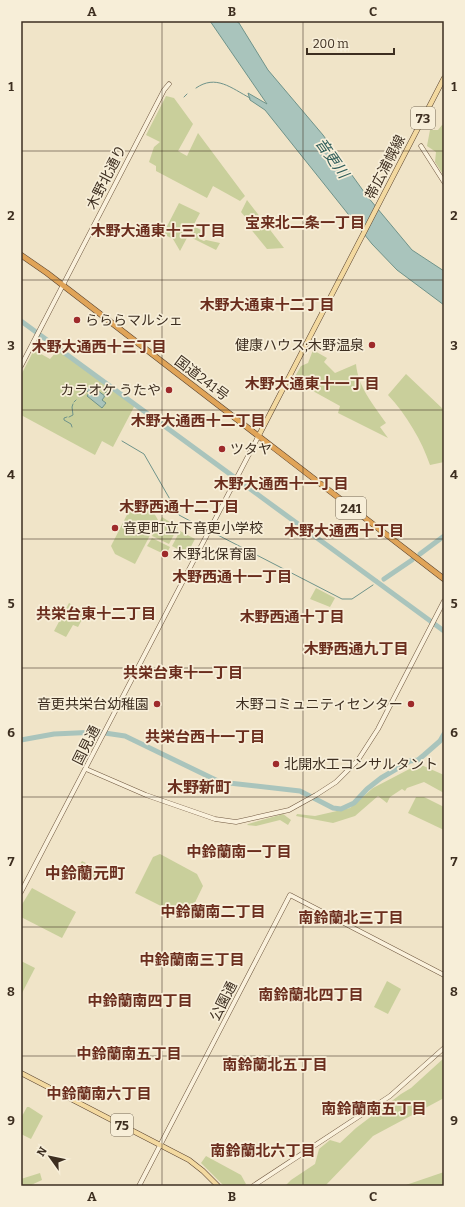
<svg xmlns="http://www.w3.org/2000/svg" width="465" height="1207" viewBox="0 0 465 1207" font-family="Bitter,'Noto Sans JP',serif">
  <style>
    .green { fill: #c9cf9b }
    .water { fill: #a9c4bc; stroke: #6f938a }
    .lines { fill: none; stroke-linecap: round; stroke-linejoin: round }
    .stream { stroke: #6f938a; stroke-width: 1 }
    .river { stroke: #a9c4bc; stroke-width: 5 }
    .secondary-casing { stroke: #6f573f; stroke-width: 5 }
    .primary-casing { stroke: #5b4430; stroke-width: 5.5 }
    .highway-casing { stroke: #5b4430; stroke-width: 6 }
    .secondary { stroke: #faf1dc; stroke-width: 4 }
    .primary { stroke: #f3d9a0; stroke-width: 4.5 }
    .highway { stroke: #e0a458; stroke-width: 5 }
    .grid { fill: none; stroke: #3d2e20; stroke-width: 1; stroke-opacity: 0.55 }
    .poi-dot { fill: #9e2a2b; stroke: #f7eed8; stroke-width: 1.5 }
    .labels { text-anchor: middle; stroke-width: 3.5; stroke-linejoin: round; paint-order: stroke }
    .shield { fill: #f7eed8; stroke: #756857; stroke-width: 1 }
    .shield-label { font-size: 13px; font-weight: bold; fill: #3d2e20 }
    .street-label { font-size: 14px; fill: #3d2e20; stroke: #f7eed8 }
    .poi-label { font-size: 14px; fill: #3d2e20; stroke: #f7eed8; text-anchor: start }
    .water-label { font-size: 15px; font-style: italic; fill: #2f5d5a; stroke: #f7eed8 }
    .neighbourhood-label { font-size: 15px; font-weight: bold; fill: #6b2e1e; stroke: #f7eed8 }
    .quarter-label { font-size: 16px; font-weight: bold; fill: #6b2e1e; stroke: #f7eed8 }
    .neatline { fill: none; stroke: #3d2e20; stroke-width: 1.5 }
    .grid-label { font-size: 13px; text-anchor: middle; font-weight: bold; fill: #3d2e20 }
  </style>
  <rect width="100%" height="100%" fill="#f0e4c8"/>
  <g class="green">
    <polygon points="166,96 174,98 193,124 178,151 187,156 198,133 245,196 240,201 213,186 207,198 156,171 156,166 149,162 154,147 160,142 146,135"/>
    <polygon points="442,125 444,126 444,176 435,162 436,152 427,146 430,130 438,130"/>
    <polygon points="247,200 284,248 267,249 249,227 252,225 241,212"/>
    <polygon points="179,203 200,213 193,226 201,230 199,239 204,241 206,240 220,243 216,250 188,236 180,251 173,239 163,234"/>
    <polygon points="34,350 50,359 58,350 135,405 113,447 102,441 95,455 21,415 21,375"/>
    <path d="M313 350 327 358 324 362 335 373 356 364C358 387 373 404 386 423L380 427 388 438 338 413 340 406 293 380 301 366 308 363Z"/>
    <path d="M406 374 444 410V462L430 465C422 441 406 414 388 395Z"/>
    <polygon points="133,503 154,513 158,520 135,564 115,554 111,546"/>
    <polygon points="162,517 178,527 169,544 152,536"/>
    <polygon points="180,531 195,539 187,554 172,546"/>
    <polygon points="152,538 170,547 166,555 147,546"/>
    <polygon points="316,588 335,598 330,607 310,599"/>
    <polygon points="69,603 86,612 78,627 73,625 66,637 54,631"/>
    <polygon points="419,764 444,775 444,793 424,782 407,788 405,791 402,789 390,797 387,803 378,796 355,816 333,823 296,816 297,814 315,816 350,808 373,788"/>
    <polygon points="416,797 424,797 444,807 444,830 408,813"/>
    <polygon points="283,814 291,820 288,825 280,820 256,826 247,825 248,824"/>
    <polygon points="160,854 197,874 203,886 187,919 135,893 153,857"/>
    <polygon points="82,861 101,871 96,881 76,871"/>
    <polygon points="32,888 76,912 62,938 21,917 21,906"/>
    <polygon points="21,961 35,968 21,995"/>
    <polygon points="387,981 401,989 388,1014 374,1007"/>
    <polygon points="444,1058 444,1098 373,1136 325,1186 285,1186 291,1180 315,1164 319,1149 330,1140 340,1143 356,1128 401,1094 411,1088"/>
    <polygon points="27,1107 29,1107 43,1116 31,1139 21,1134 21,1118"/>
    <polygon points="206,1156 241,1175 246,1184 243,1186 224,1186 201,1163"/>
    <polygon points="444,1172 444,1186 403,1186"/>
    <polygon points="40,1173 42,1180 29,1186 21,1186 21,1179"/>
  </g>
  <g class="water">
    <polygon points="210,21 236,21 239,23 268,70 323,135 367,196 412,250 444,271 444,305 397,270 372,244 265,110 250,100 248,93 267,104"/>
    <polygon points="90,385 105,396 102,400 106,403 102,408 87,396 89,393 86,390"/>
  </g>
  <g class="lines">
    <g class="stream">
      <path d="M196 88C216 74 231 88 250 98"/>
      <polyline points="184,97 187,94"/>
      <polyline points="108,390 111,386"/>
      <polyline points="104,396 106,392"/>
      <polyline points="79,397 87,391"/>
      <polyline points="74,402 76,400"/>
      <polyline points="67,417 64,418 64,420 71,424 72,427"/>
      <polyline points="69,417 73,415 72,407 73,404"/>
      <polyline points="122,441 144,454 179,515 207,530"/>
      <polyline points="210,531 342,599 352,599 373,585"/>
      <polyline points="377,582 377,580"/>
    </g>
    <g class="river">
      <polyline points="21,321 444,631"/>
      <polyline points="420,554 444,536"/>
      <polyline points="384,579 412,560"/>
      <polyline points="21,740 54,734 98,732 125,736 220,782 300,791 333,808 341,809 354,803 367,789 381,778 410,761 418,760 424,755 440,741 444,734"/>
    </g>
    <defs>
      <g id="secondary">
        <polyline points="421,146 444,182"/>
        <polyline points="21,366 164,90 169,84"/>
        <polyline points="86,769 146,795 215,819 236,822 289,810 316,795 336,782 358,760 378,729 444,601"/>
        <polyline points="21,892 258,437"/>
        <polyline points="139,1186 290,895 444,975"/>
        <polyline points="253,1186 390,1096 444,1048"/>
      </g>
      <g id="primary">
        <polyline points="258,437 444,78"/>
        <polyline points="21,1073 189,1160 203,1171 218,1186"/>
      </g>
      <polyline id="highway" points="21,255 47,273 444,579"/>
    </defs>
    <use href="#secondary" class="secondary-casing"/>
    <use href="#primary" class="primary-casing"/>
    <use href="#highway" class="highway-casing"/>
    <use href="#secondary" class="secondary"/>
    <use href="#primary" class="primary"/>
    <use href="#highway" class="highway"/>
  </g>
  <path class="grid" d="M162 21V1186M303 21V1186M21 151H444M21 280H444M21 410H444M21 539H444M21 668H444M21 797H444M21 927H444M21 1056H444"/>
  <g class="poi-dot">
    <circle cx="77" cy="320" r="4"/>
    <circle cx="372" cy="345" r="4"/>
    <circle cx="169" cy="390" r="4"/>
    <circle cx="222" cy="449" r="4"/>
    <circle cx="115" cy="528" r="4"/>
    <circle cx="165" cy="554" r="4"/>
    <circle cx="157" cy="704" r="4"/>
    <circle cx="411" cy="704" r="4"/>
    <circle cx="276" cy="764" r="4"/>
  </g>
  <g class="labels">
    <g class="shield">
      <rect x="411" y="107" width="24" height="22" rx="3"/>
      <rect x="336" y="497" width="30" height="22" rx="3"/>
      <rect x="111" y="1114" width="22" height="22" rx="3"/>
    </g>
    <g class="shield-label">
      <text x="423" y="123">73</text>
      <text x="351" y="513">241</text>
      <text x="122" y="1130">75</text>
    </g>
    <g class="street-label">
      <text transform="translate(385 167) rotate(-63)" y="5">帯広浦幌線</text>
      <text transform="translate(106 177) rotate(-63)" y="5">木野北通り</text>
      <text transform="translate(202 378) rotate(37)" y="5">国道241号</text>
      <text transform="translate(86 745) rotate(-63)" y="5">国見通</text>
      <text transform="translate(223 1001) rotate(-63)" y="5">公園通</text>
    </g>
    <g class="poi-label">
      <text x="85" y="325">らららマルシェ</text>
      <text x="364" y="350" text-anchor="end">健康ハウス;木野温泉</text>
      <text x="161" y="395" text-anchor="end">カラオケ うたや</text>
      <text x="230" y="454">ツタヤ</text>
      <text x="123" y="533">音更町立下音更小学校</text>
      <text x="173" y="559">木野北保育園</text>
      <text x="149" y="709" text-anchor="end">音更共栄台幼稚園</text>
      <text x="403" y="709" text-anchor="end">木野コミュニティセンター</text>
      <text x="284" y="769">北開水工コンサルタント</text>
    </g>
    <g class="water-label">
      <text transform="translate(332 158) rotate(55)" y="5">音更川</text>
    </g>
    <g class="neighbourhood-label">
      <text x="305" y="228">宝来北二条一丁目</text>
      <text x="158" y="236">木野大通東十三丁目</text>
      <text x="267" y="310">木野大通東十二丁目</text>
      <text x="99" y="352">木野大通西十三丁目</text>
      <text x="312" y="389">木野大通東十一丁目</text>
      <text x="198" y="426">木野大通西十二丁目</text>
      <text x="281" y="489">木野大通西十一丁目</text>
      <text x="179" y="512">木野西通十二丁目</text>
      <text x="344" y="536">木野大通西十丁目</text>
      <text x="232" y="582">木野西通十一丁目</text>
      <text x="96" y="619">共栄台東十二丁目</text>
      <text x="292" y="622">木野西通十丁目</text>
      <text x="356" y="654">木野西通九丁目</text>
      <text x="183" y="678">共栄台東十一丁目</text>
      <text x="205" y="742">共栄台西十一丁目</text>
      <text x="239" y="857">中鈴蘭南一丁目</text>
      <text x="213" y="917">中鈴蘭南二丁目</text>
      <text x="351" y="923">南鈴蘭北三丁目</text>
      <text x="192" y="965">中鈴蘭南三丁目</text>
      <text x="311" y="1000">南鈴蘭北四丁目</text>
      <text x="140" y="1006">中鈴蘭南四丁目</text>
      <text x="129" y="1059">中鈴蘭南五丁目</text>
      <text x="275" y="1070">南鈴蘭北五丁目</text>
      <text x="99" y="1099">中鈴蘭南六丁目</text>
      <text x="374" y="1114">南鈴蘭南五丁目</text>
      <text x="263" y="1156">南鈴蘭北六丁目</text>
    </g>
    <g class="quarter-label">
      <text x="199" y="793">木野新町</text>
      <text x="85" y="879">中鈴蘭元町</text>
    </g>
  </g>
  <rect width="465" height="1207" fill="none" stroke="#f7eed8" stroke-width="44"/>
  <g transform="translate(50 1157) rotate(303)" stroke="#f7eed8" stroke-width="3" paint-order="stroke">
  <path d="M0-3L7 15L0 10L-7 15Z" fill="#3d2e20"/>
  <text y="-6" font-size="11" font-weight="bold" text-anchor="middle" fill="#3d2e20">N</text>
  </g>
  <path d="M307 48v6h87v-6" fill="none" stroke="#3d2e20" stroke-width="2"/>
  <text x="313" y="48" font-size="12" fill="#3d2e20" stroke="#f7eed8" stroke-width="3" paint-order="stroke">200 m</text>
  <rect x="22" y="22" width="421" height="1163" class="neatline"/>
  <g class="grid-label">
    <text x="92" y="16">A</text>
    <text x="232" y="16">B</text>
    <text x="373" y="16">C</text>
    <text x="11" y="91">1</text>
    <text x="454" y="91">1</text>
    <text x="11" y="220">2</text>
    <text x="454" y="220">2</text>
    <text x="11" y="350">3</text>
    <text x="454" y="350">3</text>
    <text x="11" y="479">4</text>
    <text x="454" y="479">4</text>
    <text x="11" y="608">5</text>
    <text x="454" y="608">5</text>
    <text x="11" y="737">6</text>
    <text x="454" y="737">6</text>
    <text x="11" y="866">7</text>
    <text x="454" y="866">7</text>
    <text x="11" y="996">8</text>
    <text x="454" y="996">8</text>
    <text x="11" y="1125">9</text>
    <text x="454" y="1125">9</text>
    <text x="92" y="1201">A</text>
    <text x="232" y="1201">B</text>
    <text x="373" y="1201">C</text>
  </g>
</svg>
